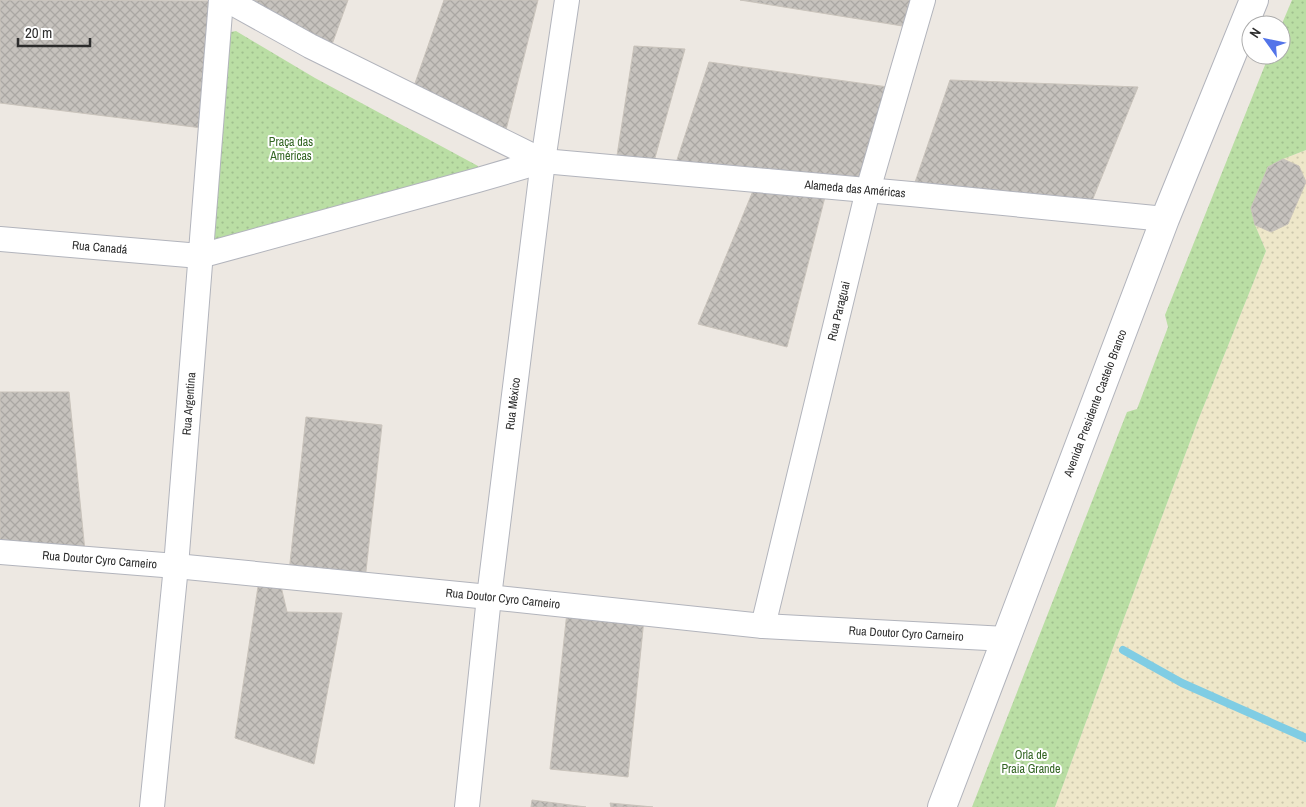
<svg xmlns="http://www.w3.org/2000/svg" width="1306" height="807" viewBox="0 0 1306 807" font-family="'Archivo Narrow',sans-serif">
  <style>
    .sand { fill: url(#sand-dots) }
    .park { fill: url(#park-dots) }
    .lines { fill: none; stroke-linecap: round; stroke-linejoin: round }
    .stream { stroke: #80cde4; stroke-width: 8 }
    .building { fill: url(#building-cross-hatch); stroke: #c9c3bb }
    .street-casing { stroke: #b2b4bc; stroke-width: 26 }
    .secondary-casing { stroke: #b2b4bc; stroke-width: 30 }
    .street { stroke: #fff; stroke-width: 24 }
    .secondary { stroke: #fff; stroke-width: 28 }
    .labels { text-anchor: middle; stroke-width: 4; stroke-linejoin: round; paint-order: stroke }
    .park-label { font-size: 12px; fill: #336523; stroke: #fff }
    .street-label { font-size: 12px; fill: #2d2d2d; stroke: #fff }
  </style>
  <defs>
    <pattern id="sand-dots" width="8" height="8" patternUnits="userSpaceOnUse" patternTransform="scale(1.25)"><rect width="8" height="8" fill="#eee7c9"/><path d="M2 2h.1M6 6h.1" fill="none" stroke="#ccc6ad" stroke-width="1.8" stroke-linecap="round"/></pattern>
    <pattern id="park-dots" width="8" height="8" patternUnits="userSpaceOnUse" patternTransform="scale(1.25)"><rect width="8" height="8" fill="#badea4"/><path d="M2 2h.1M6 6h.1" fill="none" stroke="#a0bf8e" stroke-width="1.8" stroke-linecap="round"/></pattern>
    <pattern id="building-cross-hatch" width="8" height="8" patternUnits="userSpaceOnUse" patternTransform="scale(1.25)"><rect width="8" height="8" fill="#c6c2bd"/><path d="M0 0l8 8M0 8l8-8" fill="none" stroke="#aaa7a3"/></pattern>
  </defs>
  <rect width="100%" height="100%" fill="#ede8e2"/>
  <polygon class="sand" points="1306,150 1306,807 1055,807 1117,637 1197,423 1266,251 1255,225 1251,208 1268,167 1283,159"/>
  <g class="park">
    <polygon points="1292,0 1306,0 1306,150 1283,159 1268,167 1251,208 1255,225 1266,251 1197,423 1117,637 1055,807 972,807 1127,412 1137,409 1168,327 1165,315 1269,55 1281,55 1281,26"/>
    <polygon points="236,31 315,78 478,166 478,168 215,243 209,233 228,36 231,32"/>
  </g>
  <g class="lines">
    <polyline class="stream" points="1123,650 1182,683 1306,738"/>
  </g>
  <g class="building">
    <polygon points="0,0 215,1 202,128 0,103"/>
    <polygon points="252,0 348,0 330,50 251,7"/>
    <polygon points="444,0 538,0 505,134 413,89"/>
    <polygon points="740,0 923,0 915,28"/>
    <polygon points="634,46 685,49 653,165 616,162"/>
    <polygon points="709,62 895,88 867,186 675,166"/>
    <polygon points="950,80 1138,87 1088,211 911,194"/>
    <polygon points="1283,159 1299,166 1306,182 1288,224 1271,232 1255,225 1251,208 1268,167"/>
    <polygon points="755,186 826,193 787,347 698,324"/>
    <polygon points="0,392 69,392 85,551 0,544"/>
    <polygon points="306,417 382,425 365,580 289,572"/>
    <polygon points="259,580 280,582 287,612 342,613 314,764 235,738"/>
    <polygon points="567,612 644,619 628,777 550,769"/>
    <polygon points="532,800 586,807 531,807"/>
    <polygon points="610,803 653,807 611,807"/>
  </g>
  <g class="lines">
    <defs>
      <g id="street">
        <path id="s1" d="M227 0 310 46 543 161 911 194 1165 219"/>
        <path id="s2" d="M0 239 200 256 478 180 543 161"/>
        <path id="s3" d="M0 552 176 566 489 597 763 626 1006 639"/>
        <path id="s4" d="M763 626 868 190 923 0"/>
        <path id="s5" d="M152 807 176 566 221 0"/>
        <path id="s6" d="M467 807 489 597 543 161 567 0"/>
      </g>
      <g id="secondary">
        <path id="s7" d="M942 807 1006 639 1165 219 1254 0"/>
      </g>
    </defs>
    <use href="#street" class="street-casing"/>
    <use href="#secondary" class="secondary-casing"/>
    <use href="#street" class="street"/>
    <use href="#secondary" class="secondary"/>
  </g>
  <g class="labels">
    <g class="park-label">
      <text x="291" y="146">Praça das<tspan x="291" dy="14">Américas</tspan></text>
      <text x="1031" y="759">Orla de<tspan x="1031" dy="14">Praia Grande</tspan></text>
    </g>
    <g class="street-label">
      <text dy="4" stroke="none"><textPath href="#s1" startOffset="668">Alameda das Américas</textPath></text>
      <text dy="4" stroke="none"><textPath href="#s2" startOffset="100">Rua Canadá</textPath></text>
      <text dy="4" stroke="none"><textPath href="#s4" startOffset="324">Rua Paraguai</textPath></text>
      <text dy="4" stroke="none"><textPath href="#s6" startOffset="406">Rua México</textPath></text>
      <text dy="4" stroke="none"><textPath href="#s7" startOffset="432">Avenida Presidente Castelo Branco</textPath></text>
      <text dy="4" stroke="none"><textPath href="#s5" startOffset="405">Rua Argentina</textPath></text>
      <text dy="4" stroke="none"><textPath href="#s3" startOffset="100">Rua Doutor Cyro Carneiro</textPath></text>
      <text dy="4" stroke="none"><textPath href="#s3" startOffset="505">Rua Doutor Cyro Carneiro</textPath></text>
      <text dy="4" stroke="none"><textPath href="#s3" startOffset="910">Rua Doutor Cyro Carneiro</textPath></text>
    </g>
  </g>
  <g transform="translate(1266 40) rotate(303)"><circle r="24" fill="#ffffff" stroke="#ababab"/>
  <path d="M0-4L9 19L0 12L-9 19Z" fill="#5374e9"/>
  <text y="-8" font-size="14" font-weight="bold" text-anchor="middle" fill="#2d2d2d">N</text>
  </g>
  <path d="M18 38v8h72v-8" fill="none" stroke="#2d2d2d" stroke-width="2.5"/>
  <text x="25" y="38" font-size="15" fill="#2d2d2d" stroke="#ffffff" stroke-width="4" paint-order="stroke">20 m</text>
</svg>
